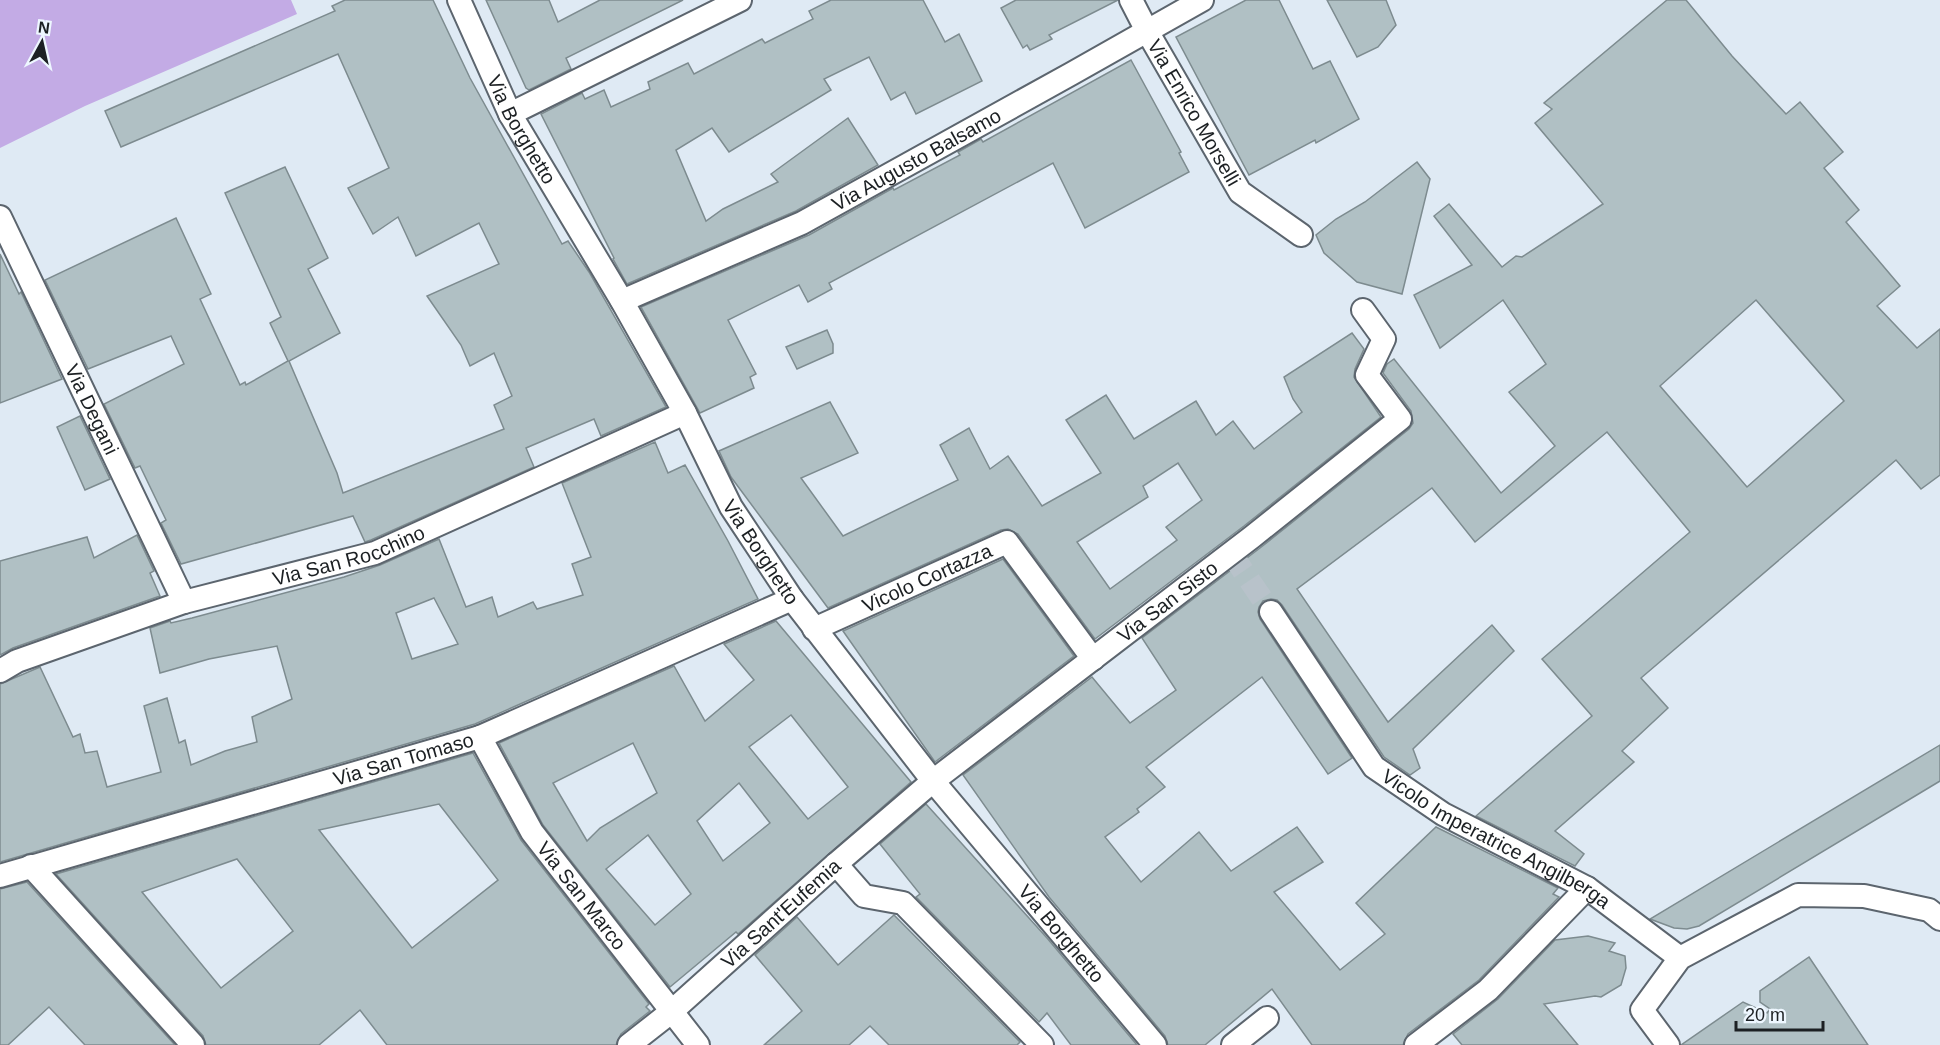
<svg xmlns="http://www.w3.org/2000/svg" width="1940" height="1045" viewBox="0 0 1940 1045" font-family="Helvetica,sans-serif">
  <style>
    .green { fill: #c3abe5 }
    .building { fill: #b0c0c4; stroke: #7d8b8f; stroke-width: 1.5; fill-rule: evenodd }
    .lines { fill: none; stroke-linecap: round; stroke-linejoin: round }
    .street-tunnel { stroke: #b8c2ca; stroke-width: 22; stroke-dasharray: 22 11; stroke-linecap: butt }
    .street-casing { stroke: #5c656e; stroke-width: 26 }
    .street { stroke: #fff; stroke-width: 22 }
    .labels { text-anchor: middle; stroke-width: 5; stroke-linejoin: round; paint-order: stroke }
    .street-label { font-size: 20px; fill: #1c2023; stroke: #eef7ff }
  </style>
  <rect width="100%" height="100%" fill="#dfeaf4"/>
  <polygon class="green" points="0,0 291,0 297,14 85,106 0,148"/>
  <g class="building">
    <polygon points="345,0 433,0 470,78 562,244 568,241 589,272 666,407 601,436 594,419 526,448 534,467 371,540 365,542 353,516 181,564 161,523 166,520 140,466 135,468 104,404 184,364 171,336 88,369 45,280 176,218 211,294 200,299 240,385 245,382 246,385 288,361 270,323 281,317 225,193 285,167 328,258 308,269 340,333 289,361 337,473 343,493 504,429 494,405 512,396 494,353 470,366 461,345 427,296 499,264 479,223 416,256 398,217 373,234 348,188 389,168 338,54 121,147 105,111 335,11 332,6"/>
    <polygon points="486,0 549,0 558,22 600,0 683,0 566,58 571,69 529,90 526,88"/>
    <polygon points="831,0 923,0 945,42 959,34 982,81 916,114 905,92 891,100 869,57 824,79 831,90 729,152 712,128 676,150 706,221 723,209 778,182 771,174 848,118 878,165 796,211 627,284 613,259 614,258 541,114 582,93 585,99 604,90 611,107 650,89 648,82 688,63 694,74 762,39 765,43 813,19 809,11"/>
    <polygon points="1016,0 1118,0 1049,35 1052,39 1030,50 1027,45 1023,48 1001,8"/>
    <polygon points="1246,0 1279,0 1313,69 1330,61 1359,119 1316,143 1315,140 1249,175 1176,37"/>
    <polygon points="1327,0 1386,0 1396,25 1378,47 1357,57"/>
    <path d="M1667 0H1686L1732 56 1786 114 1800 102 1843 152 1824 168 1859 210 1846 222 1900 286 1877 306 1917 348 1940 329V475L1921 489 1896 460 1641 678 1668 708 1622 751 1634 762 1555 831 1584 854 1575 866 1476 816 1592 716 1542 659 1690 532 1607 432 1475 542 1432 488 1297 589 1388 722 1492 625 1514 651 1413 749 1420 768 1410 775 1384 757 1282 605 1277 600 1271 599 1263 601 1259 607 1258 612 1260 619 1352 758 1328 774 1262 677 1146 767 1165 787 1137 809 1139 812 1105 837 1141 882 1199 832 1231 871 1297 827 1323 862 1274 892 1340 970 1385 934 1356 903 1436 827 1558 888 1553 894 1559 897 1479 980 1408 1034 1403 1045H1312L1272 989 1205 1045H1168L1165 1036 1049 897 963 775 1092 677 1130 723 1176 690 1142 638 1260 548 1409 429 1413 423 1411 411 1383 373 1387 364 1394 359 1501 493 1555 446 1509 392 1546 364 1503 300 1440 348 1414 295 1472 265 1434 216 1449 204 1502 267 1516 256 1522 257 1603 204 1535 123 1552 109 1544 103ZM1756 300 1844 401 1747 487 1660 386Z"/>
    <polygon points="1131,60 1181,152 1179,153 1189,172 1085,228 1053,163 829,283 832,289 808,302 799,285 728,320 756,374 750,377 754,388 700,413 641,307 809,235 893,188 894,190 960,155 958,152 981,139 983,142"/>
    <polygon points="1417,162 1430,179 1402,294 1357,282 1324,253 1316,235 1336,219 1365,202"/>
    <polygon points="0,254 19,294 21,292 62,379 0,403"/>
    <polygon points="827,330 833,344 833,353 797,369 786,347"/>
    <path d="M1352 333 1364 349 1355 369 1354 377 1381 417 1244 526 1095 639 1018 534 1008 529 1001 530 828 608 731 477 719 451 830 402 858 453 801 478 843 536 958 480 940 445 969 428 990 469 1008 456 1042 506 1101 473 1066 420 1106 395 1134 439 1196 401 1216 435 1233 421 1254 449 1302 412 1293 399 1284 377ZM1178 463 1202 500 1166 527 1177 540 1110 589 1077 542 1148 497 1143 486Z"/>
    <polygon points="80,416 110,479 85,490 57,427"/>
    <path d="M655 442 668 473 685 465 728 541 758 599 475 724 0 862V684L40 667 73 737 80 734 85 753 97 751 107 787 161 772 144 706 167 698 179 743 185 740 191 765 225 751 257 742 252 717 292 699 277 646 209 659 160 673 150 628 170 621 171 623 192 618 344 577 380 565 439 539 466 607 492 597 498 617 533 602 537 609 583 595 572 564 591 557 562 483ZM434 598 458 644 412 659 396 613Z"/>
    <polygon points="137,535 154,571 150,573 160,596 13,648 0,655 0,561 87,537 94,558"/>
    <polygon points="1003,559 1074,656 935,762 843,631"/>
    <path d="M776 621 911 782 738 934 736 932 670 987 543 825 499 743 674 666 705 721 754 680 724 644ZM791 715 848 787 808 819 749 747ZM633 743 657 793 600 828 587 841 553 783ZM739 783 770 823 723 861 697 821ZM648 835 691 894 655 925 606 869Z"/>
    <polygon points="1940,745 1940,781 1699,926 1687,929 1674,928 1650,919"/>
    <path d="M473 753 521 840 649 1004 646 1007 650 1011 621 1034 616 1045H387L360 1010 319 1045H206L203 1036 56 874ZM439 804 498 880 412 948 319 830ZM237 859 293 931 221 988 142 892Z"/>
    <polygon points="926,804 1047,938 1137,1045 1071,1045 1047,1013 1039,1022 916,897 920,894 880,844"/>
    <polygon points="27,882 175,1045 85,1045 49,1007 8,1045 0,1045 0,889"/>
    <polygon points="894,915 1020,1042 1017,1045 889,1045 870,1026 849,1045 764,1045 802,1011 755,955 797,917 838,965"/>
    <polygon points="1588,936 1615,943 1609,951 1625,956 1626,968 1621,985 1601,997 1595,996 1544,1004 1578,1045 1462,1045 1453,1034 1498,999 1555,940"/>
    <polygon points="1809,957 1868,1045 1681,1045 1743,1002 1767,1013 1770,1009 1760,1002 1760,991"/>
  </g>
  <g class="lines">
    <polyline class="street-tunnel" points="1231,553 1271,612"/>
    <defs>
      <g id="street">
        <path id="s1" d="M459 0 510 114 622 301 685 413 731 507 792 599 933 781 1155 1045"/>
        <path id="s2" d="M1131 0 1147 31 1240 192 1301 235"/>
        <polyline points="510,114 740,0"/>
        <path id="s3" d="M0 217 184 602"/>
        <path id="s4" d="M622 301 802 223 1071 74 1202 0"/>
        <path id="s5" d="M1271 612 1374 767 1443 814 1587 888 1680 958"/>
        <path id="s6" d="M814 629 1007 542 1093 659"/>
        <path id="s7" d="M0 671 17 661 184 602 375 553 685 413"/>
        <path id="s8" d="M480 737 532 832 698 1045"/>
        <polyline points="836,864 864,896 903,903 1042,1045"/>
        <polyline points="31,866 193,1045"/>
        <path id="s9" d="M0 876 480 737 792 599"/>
        <path id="s10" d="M629 1045 671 1012 836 864 933 781 1252 537 1400 419 1367 375 1384 339 1363 310"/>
        <polyline points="1233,1045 1267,1018"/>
        <polyline points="1416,1045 1488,990 1587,888"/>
        <polyline points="1668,1045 1642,1010 1680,958 1798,895 1864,896 1929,910 1940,919"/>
      </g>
    </defs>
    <use href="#street" class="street-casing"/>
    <use href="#street" class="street"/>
  </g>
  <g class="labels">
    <g class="street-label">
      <text dy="7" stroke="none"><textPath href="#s2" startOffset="129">Via Enrico Morselli</textPath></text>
      <text dy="7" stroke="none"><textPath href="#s1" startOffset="144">Via Borghetto</textPath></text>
      <text dy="7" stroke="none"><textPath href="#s4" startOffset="327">Via Augusto Balsamo</textPath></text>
      <text dy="7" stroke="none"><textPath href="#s3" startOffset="213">Via Degani</textPath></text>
      <text dy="7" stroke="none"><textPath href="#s1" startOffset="630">Via Borghetto</textPath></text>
      <text dy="7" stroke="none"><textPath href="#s7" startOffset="368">Via San Rocchino</textPath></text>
      <text dy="7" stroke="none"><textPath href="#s6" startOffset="124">Vicolo Cortazza</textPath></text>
      <text dy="7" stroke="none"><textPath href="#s10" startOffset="698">Via San Sisto</textPath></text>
      <text dy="7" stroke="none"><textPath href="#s9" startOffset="420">Via San Tomaso</textPath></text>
      <text dy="7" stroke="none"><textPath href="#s5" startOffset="328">Vicolo Imperatrice Angilberga</textPath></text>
      <text dy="7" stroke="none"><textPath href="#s8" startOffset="189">Via San Marco</textPath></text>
      <text dy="7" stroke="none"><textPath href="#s10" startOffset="201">Via Sant'Eufemia</textPath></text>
      <text dy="7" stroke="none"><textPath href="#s1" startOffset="1116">Via Borghetto</textPath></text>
    </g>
  </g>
  <g transform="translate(42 42) rotate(8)" stroke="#eef7ff" stroke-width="4.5" paint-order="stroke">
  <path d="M0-4.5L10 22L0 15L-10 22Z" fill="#1c2023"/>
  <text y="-9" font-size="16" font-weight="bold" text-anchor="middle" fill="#1c2023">N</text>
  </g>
  <path d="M1736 1021v9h87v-9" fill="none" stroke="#1c2023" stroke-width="3"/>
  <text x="1745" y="1021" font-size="18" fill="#1c2023" stroke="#eef7ff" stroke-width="4.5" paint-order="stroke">20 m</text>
</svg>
